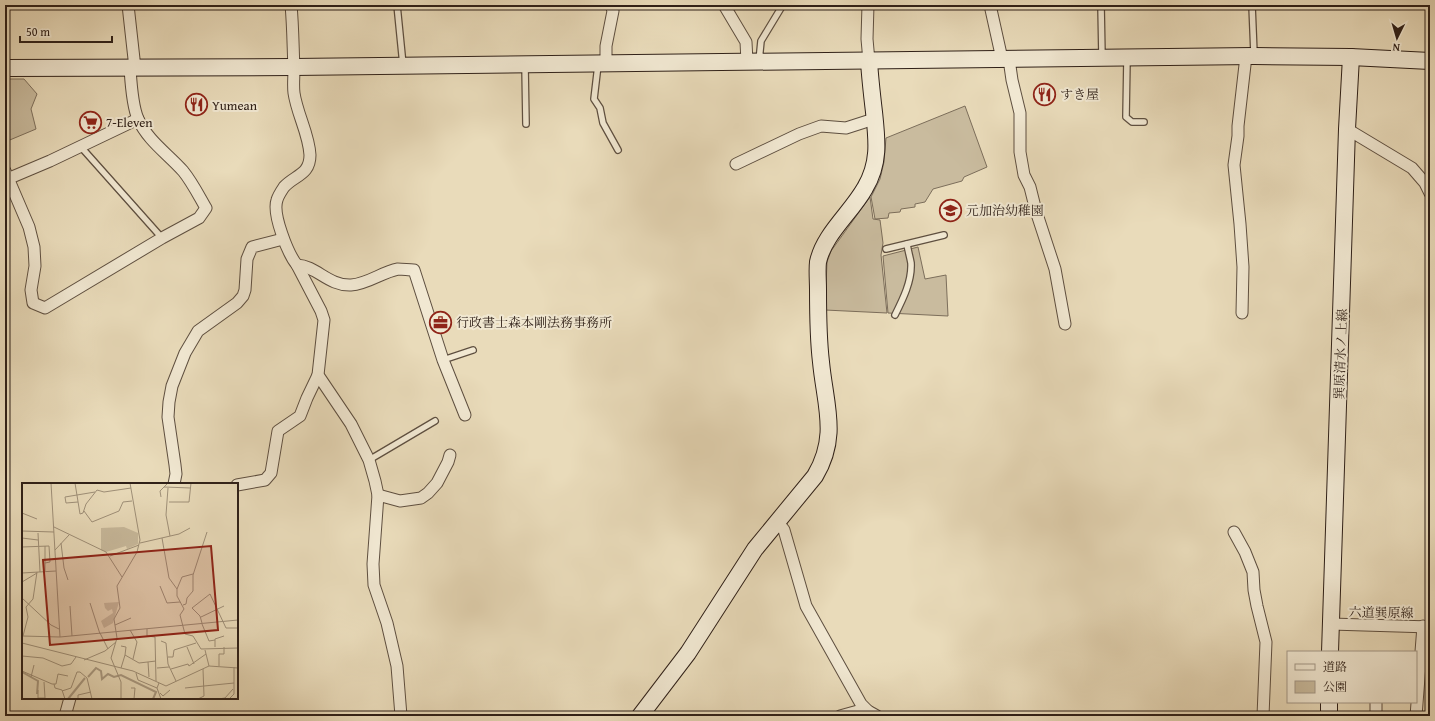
<svg xmlns="http://www.w3.org/2000/svg" width="1435" height="721" viewBox="0 0 1435 721" font-family="'Gentium Book Plus','Noto Serif JP',serif">
  <style>
    .green { fill: #c9bb9e; stroke: #7c6e5b }
    .lines { fill: none; stroke-linecap: round; stroke-linejoin: round }
    .lane-casing { stroke: #5e4f40; stroke-width: 8 }
    .street-casing { stroke: #5e4f40; stroke-width: 13 }
    .secondary-casing { stroke: #2f2018; stroke-width: 18 }
    .lane { stroke: #f1e8d2; stroke-width: 5.5 }
    .street { stroke: #f1e8d2; stroke-width: 11 }
    .secondary { stroke: #f1e8d2; stroke-width: 16 }
    .labels { text-anchor: middle; stroke-width: 4; stroke-linejoin: round; paint-order: stroke }
    .poi-label { font-size: 13px; fill: #2f2018; stroke: #f1e8d2; text-anchor: start }
    .street-label { font-size: 13px; fill: #2f2018; stroke: #f1e8d2 }
    .inset-river { fill: none; stroke: #aa9b83; stroke-width: 2 }
    .inset-road { fill: none; stroke: #9f9079; stroke-width: 1 }
    .view { fill: #8f2418; fill-opacity: 0.15; stroke: #8f2418; stroke-width: 2 }
    .inset-edge { fill: none; stroke: #2f2018; stroke-width: 2 }
  </style>
  <rect width="100%" height="100%" fill="#e9dbba"/>
  <filter id="stains"><feTurbulence type="fractalNoise" baseFrequency=".005" numOctaves="4"/><feColorMatrix values="0 0 0 0 .2 0 0 0 0 .09 0 0 0 0 .02 0 0 0 .5 -.17"/></filter>
  <radialGradient id="worn" r=".72"><stop offset=".6" stop-color="#630" stop-opacity="0"/><stop offset="1" stop-color="#630" stop-opacity=".3"/></radialGradient>
  <g class="green">
    <polygon points="5,79 24,79 37,94 31,109 36,129 5,142"/>
    <polygon points="965,106 987,167 964,177 962,181 933,189 925,202 915,204 915,207 901,209 900,212 889,213 888,218 875,219 871,197 880,179 884,162 886,138"/>
    <polygon points="870,197 873,219 880,220 883,243 881,255 887,313 825,310 827,262 831,251"/>
    <polygon points="918,247 925,279 946,275 948,316 888,313 883,256"/>
  </g>
  <g class="lines">
    <defs>
      <g id="lane">
        <polyline points="397,5 403,65"/>
        <polyline points="1101,5 1102,57"/>
        <polyline points="1252,5 1254,54"/>
        <polyline points="1127,59 1126,117 1132,122 1144,122"/>
        <polyline points="759,61 761,41 781,8 779,5"/>
        <polyline points="598,65 594,99 600,108 603,123 618,150"/>
        <polyline points="525,66 526,124"/>
        <polyline points="81,147 162,238"/>
        <polyline points="886,249 944,235"/>
        <path d="M895 315C903 299 912 281 911 263 910 257 908 251 907 244"/>
        <polyline points="443,360 473,350"/>
        <polyline points="369,460 435,421"/>
      </g>
      <g id="street">
        <polyline points="128,5 135,68"/>
        <path d="M291 5C293 26 293 48 294 69 294 77 293 85 294 93 297 114 309 134 310 155 310 175 295 175 284 187 282 190 278 196 277 200 272 214 288 254 297 265L321 311 324 320 318 375 351 424 369 460 375 481 378 495 373 564 374 585 387 623 397 666 401 716"/>
        <polyline points="724,5 746,42 747,62"/>
        <polyline points="868,5 867,39 869,61"/>
        <polyline points="990,5 1002,59"/>
        <polyline points="1009,59 1012,80 1020,113 1020,152 1024,175 1030,187 1036,211 1055,269 1065,324"/>
        <polyline points="606,63 606,46 613,11 611,5"/>
        <polyline points="1347,129 1412,168 1425,183 1430,193"/>
        <polyline points="736,164 799,134 821,126 846,128 874,119"/>
        <path d="M5 171 29 227 34 247 35 266 31 290 33 303 45 308 162 238 199 218 206 208C199 196 192 182 183 171 168 154 148 141 138 119 132 105 131 83 130 68"/>
        <polyline points="5,180 50,161 138,119"/>
        <path d="M297 265C317 266 328 286 351 285 368 284 382 272 398 269 403 269 409 270 414 270L443 360 465 415"/>
        <polyline points="1242,313 1243,267 1240,224 1234,165 1238,136 1238,126 1246,56"/>
        <polyline points="174,484 176,474 175,465 168,417 169,402 172,386 185,353 198,331 237,303 243,296 245,290 247,259 252,247 283,239"/>
        <polyline points="237,485 265,480 271,473 278,431 300,416 307,398 318,375"/>
        <polyline points="378,495 400,501 421,498 428,493 437,483 448,462 450,455"/>
        <polyline points="777,521 784,530 806,606 861,704 868,711 877,716"/>
        <polyline points="1234,532 1245,552 1253,572 1254,590 1257,606 1266,642 1263,716"/>
        <polyline points="1331,624 1430,627"/>
        <polyline points="65,716 70,698"/>
        <polyline points="840,716 858,711 868,711"/>
        <polyline points="1376,716 1376,702"/>
        <polyline points="1416,716 1423,626"/>
      </g>
      <g id="secondary">
        <polyline points="5,68 293,67 1254,56 1351,57 1430,61"/>
        <polyline points="1330,652 1347,129 1351,57"/>
        <path d="M640 716 688 653 755 549 815 476C839 436 825 405 821 362 818 337 818 313 818 289 818 281 817 270 818 262 824 234 851 213 865 188 880 163 877 140 874 112 872 95 870 78 869 61"/>
        <polyline points="1329,716 1329,702"/>
      </g>
    </defs>
    <use href="#lane" class="lane-casing"/>
    <use href="#street" class="street-casing"/>
    <use href="#secondary" class="secondary-casing"/>
    <use href="#lane" class="lane"/>
    <use href="#street" class="street"/>
    <use href="#secondary" class="secondary"/>
  </g>
  <defs>
    <symbol id="restaurant-ring" viewBox="-11 -11 22 22"><circle r="9.5" fill="#f1e8d2" stroke="#8f2418" stroke-width="1.5"/><path d="M-5-6h1v4h1v-4h1v4h1v-4h1v5L-1.5 .5V6h-2V.5L-5-1ZM5-6V6H3V1.5H1.5Q1.5-4 5-6Z" fill="#8f2418"/></symbol>
    <symbol id="supermarket-ring" viewBox="-11 -11 22 22"><circle r="9.5" fill="#f1e8d2" stroke="#8f2418" stroke-width="1.5"/><path d="M-6-5.5h2.5l.6 2H6L4.5 2H-2.5L-4.4-4H-6ZM-1.5 3.2a1.3 1.3 0 1 0 .1 0ZM3 3.2a1.3 1.3 0 1 0 .1 0Z" fill="#8f2418"/></symbol>
    <symbol id="school-ring" viewBox="-11 -11 22 22"><circle r="9.5" fill="#f1e8d2" stroke="#8f2418" stroke-width="1.5"/><path d="M0-5L7-2L0 1L-7-2ZM-4 1L0 2.5L4 1V4Q0 6-4 4Z" fill="#8f2418"/></symbol>
    <symbol id="office-ring" viewBox="-11 -11 22 22"><circle r="9.5" fill="#f1e8d2" stroke="#8f2418" stroke-width="1.5"/><path d="M-6-3h4V-5.5h4V-3h4V5H-6ZM-1-4.5V-3h2v-1.5ZM-6 0V1H6V0Z" fill="#8f2418"/></symbol>
  </defs>
  <g fill-rule="evenodd">
    <use href="#restaurant-ring" x="1032" y="82" width="25" height="25"/>
    <use href="#restaurant-ring" x="184" y="92" width="25" height="25"/>
    <use href="#supermarket-ring" x="78" y="110" width="25" height="25"/>
    <use href="#school-ring" x="938" y="198" width="25" height="25"/>
    <use href="#office-ring" x="428" y="310" width="25" height="25"/>
  </g>
  <g class="labels">
    <g class="poi-label">
      <text x="1060" y="99">すき屋</text>
      <text x="212" y="110">Yumean</text>
      <text x="106" y="127">7-Eleven</text>
      <text x="966" y="215">元加治幼稚園</text>
      <text x="456" y="327">行政書士森本剛法務事務所</text>
    </g>
    <g class="street-label">
      <text transform="translate(1340 354) rotate(-88)" y="5">巽原清水ノ上線</text>
      <text transform="translate(1381 612) rotate(1)" y="5">六道巽原線</text>
    </g>
  </g>
  <g transform="translate(22 483)">
    <rect width="216" height="216" fill="#e9dbba"/>
    <path d="M102 44 116 50V61L105 66 104 63 84 69 79 67V45ZM97 119 91 140 82 145 79 138 91 130 90 126 86 128 83 125 82 120Z" fill="#c9bb9e"/>
    <path class="inset-river" d="M0 189 16 198 15 211M66 194 74 185 79 188 80 196 86 191 92 194 99 192 134 209 131 216M46 216 63 195"/>
    <path class="inset-road" d="M29 0 38 154M53 0 58 31 61 30 64 21 75 7 82 9 109 5M142 4 169 5M146 5 144 32 148 53M139 14 138 8 146 0M56 19 44 20 43 14 73 9M147 19H167L169 0M62 28 70 39 97 28 101 19 110 18M0 30 15 36M32 44 84 69 100 94M0 48 32 49M16 50 18 89M0 55 16 57M140 55 147 95 155 106V113L162 126 158 132 163 151 171 153 179 166 216 165M39 60 42 85 46 97M118 60 157 51 168 45M23 63V88M0 64 27 63 28 79 23 80M33 67 47 52M88 73 117 62M0 90 34 88M0 99 15 90M138 103 145 120 158 119M155 106 160 94 171 91M0 115 29 142 37 146M68 120 78 151M161 122 164 121 165 115 171 108V92L185 49M48 123 50 153M179 134 202 123M180 140 178 133 170 125 188 111 204 145H216M180 141 187 158 193 157M93 142 109 135M125 146V153L133 154 134 198M108 147 115 159 111 176M78 150 86 166M0 153 38 154 216 137M1 153 6 134 4 124 11 116 15 89M139 158 144 160 146 181 154 198M0 160 111 188 144 203 187 183 216 185M99 163 104 164 103 172M165 164 172 181M193 164V156L202 153M183 167 187 183M0 173 21 175 40 183 49 181 54 174M146 174H151L152 167 174 160M62 177 83 168 94 159M126 179 127 194M197 183V171H202V164M99 185 103 172 117 180 134 178M135 185 147 184M149 186 166 181 167 183 184 171M0 188 30 201H34L36 191 46 193M114 190 116 197 135 205M9 194 12 182M137 200 135 205 139 216M32 201 33 205 40 207 43 216M182 203 212 200M109 205H113L112 216M163 205 182 203M16 207V215H23L22 199M40 208 49 205 55 189H58L65 195 70 216M138 210 141 213 148 207M56 216V212L69 209M99 216V199L89 175 95 155 92 136 98 125 95 103 115 69 118 57 108 0M146 216H165M176 216 182 213 181 186M196 216 203 215 211 206M207 216 212 211V184"/>
    <path class="view" d="M189 63 196 147 28 162 21 77Z"/>
    <rect width="216" height="216" class="inset-edge"/>
  </g>
  <rect width="1435" height="721" fill="none" stroke="#e9dbba" stroke-width="20"/>
  <rect x="6" y="6" width="1423" height="709" fill="none" stroke="#2f2018" stroke-width="2"/>
  <rect x="10" y="10" width="1415" height="701" fill="none" stroke="#2f2018"/>
  <rect x="1287" y="651" width="130" height="52" fill="#f1e8d2" stroke="#a39888"/>
  <rect x="1295" y="664" width="20" height="6" fill="#f1e8d2" stroke="#a39888"/>
  <text x="1323" y="671" font-size="12" fill="#2f2018">道路</text>
  <rect x="1295" y="681" width="20" height="12" fill="#c9bb9e" stroke="#a39888"/>
  <text x="1323" y="691" font-size="12" fill="#2f2018">公園</text>
  <g transform="translate(1397 38) rotate(185)" stroke="#f1e8d2" stroke-width="3" paint-order="stroke">
  <path d="M0-3L7 15L0 10L-7 15Z" fill="#2f2018"/>
  <text y="-6" font-size="11" font-weight="bold" text-anchor="middle" fill="#2f2018">N</text>
  </g>
  <path d="M20 36v6h92v-6" fill="none" stroke="#2f2018" stroke-width="2"/>
  <text x="26" y="36" font-size="12" fill="#2f2018" stroke="#f1e8d2" stroke-width="3" paint-order="stroke">50 m</text>
  <rect width="100%" height="100%" filter="url(#stains)"/>
  <rect width="100%" height="100%" fill="url(#worn)"/>
</svg>
